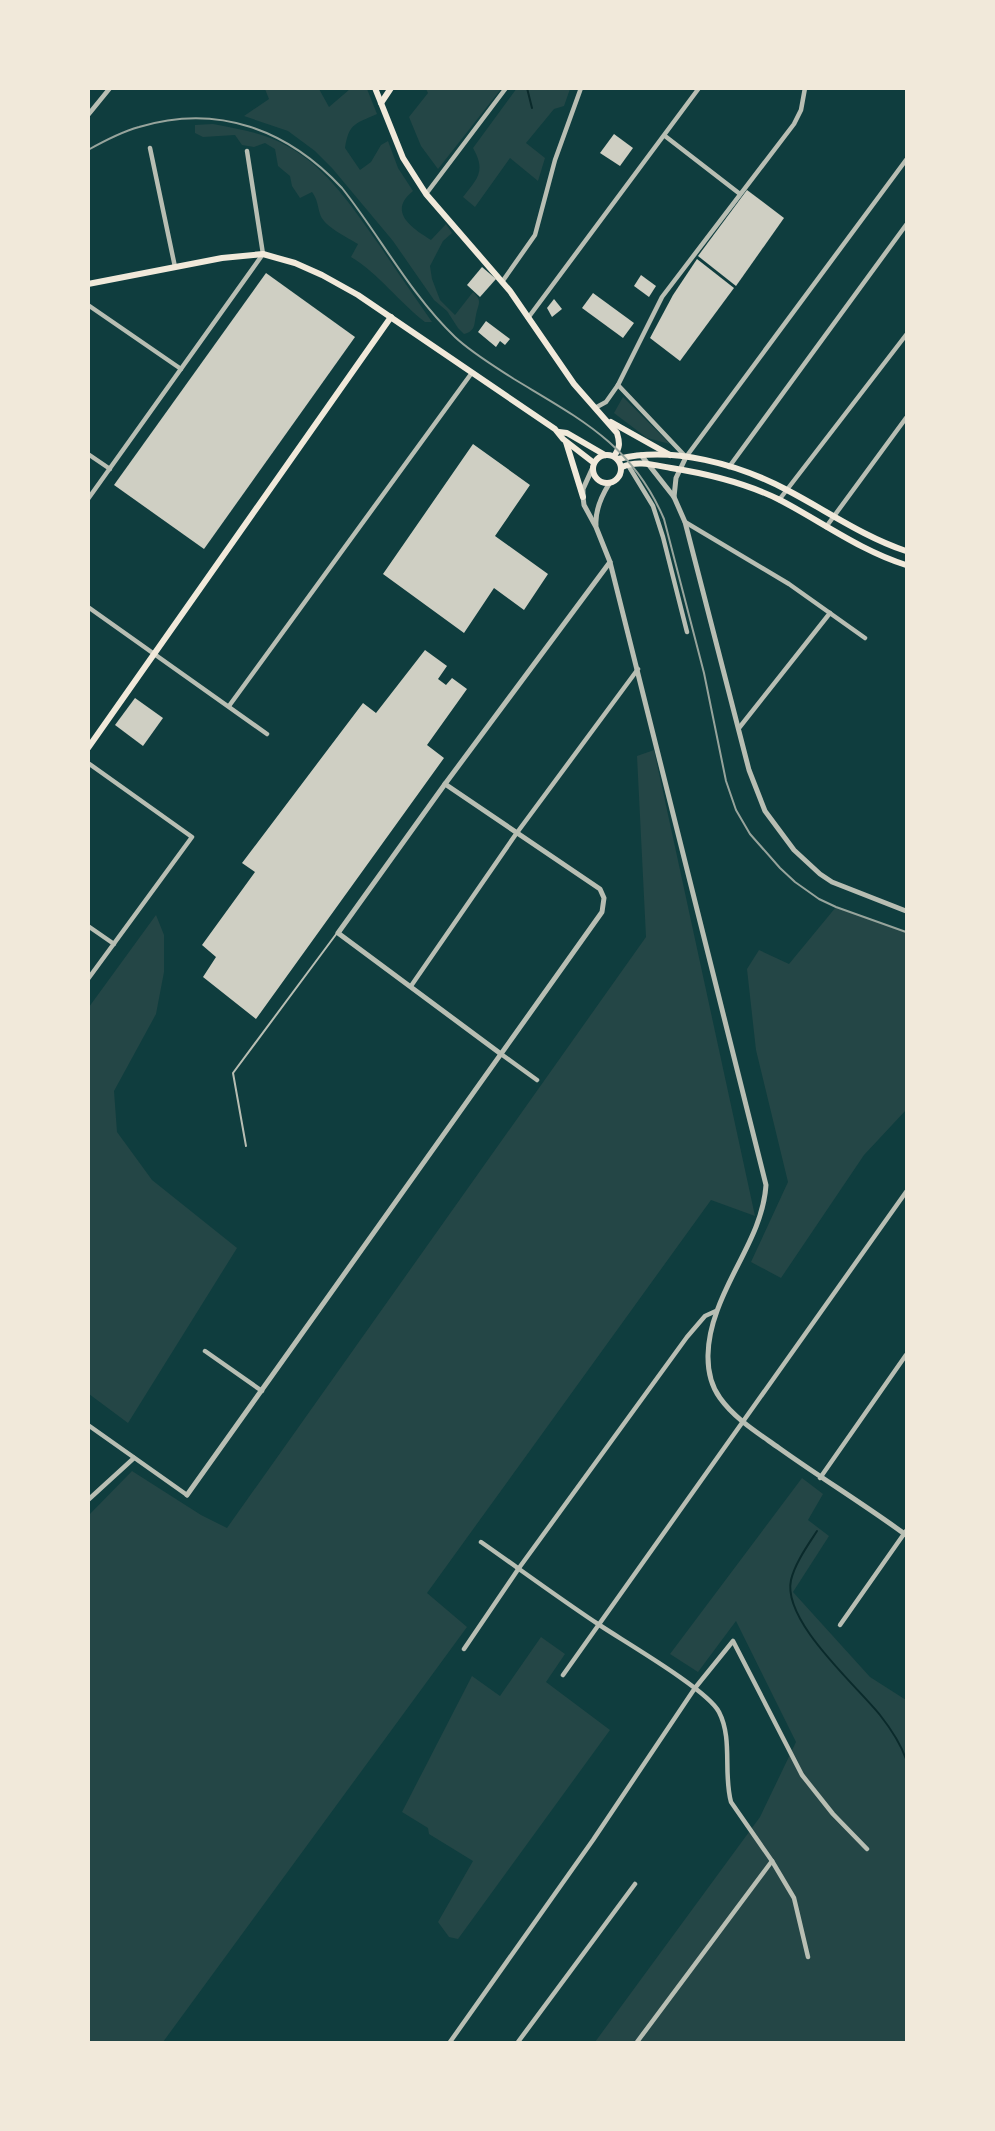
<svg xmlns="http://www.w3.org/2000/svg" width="995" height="2131" viewBox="0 0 995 2131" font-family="Inter,sans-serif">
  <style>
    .green { fill: #244646 }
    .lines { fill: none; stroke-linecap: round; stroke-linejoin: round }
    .stream { stroke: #0a2a2b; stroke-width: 2 }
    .building { fill: #cfcfc3 }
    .service { stroke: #b8beb3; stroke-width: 2 }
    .minor { stroke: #b8beb3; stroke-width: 4.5 }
    .tertiary { stroke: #b8beb3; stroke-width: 5 }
    .secondary { stroke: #f1e9da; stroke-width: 6 }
    .rail { stroke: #97a49c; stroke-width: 2 }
  </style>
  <rect width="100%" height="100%" fill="#0f3d3e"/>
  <g class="green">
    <path d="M517 88 570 89 564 106 554 109 526 143 545 158 538 181 510 158 475 207 463 197C478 178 486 171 473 148Z"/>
    <path d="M265 89H319L329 107 350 89H367L377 114C355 124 349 123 345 148L360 170 371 162 381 145 388 141 398 168 413 191C387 212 412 228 431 240L446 224 452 233 443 241 430 266 432 279 440 300 455 315 473 292C483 301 478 304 476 315 474 324 476 331 464 334L458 328 447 311 434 300 393 241 332 168 315 151 288 131 244 116 269 99Z"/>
    <polygon points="426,89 501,89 438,169 421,146 409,117 428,93"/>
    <path d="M213 124C238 129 265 133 287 146 328 168 354 210 380 246 397 272 415 297 432 322H425C399 302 379 274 351 257L358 244C347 237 324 227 320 214 317 204 318 201 312 192L300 198 292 186 290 176 278 166 275 149 265 143 254 147 242 145 235 135 203 137 195 133V125Z"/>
    <polygon points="623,397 670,444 647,438 614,413"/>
    <polygon points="654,750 755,1216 711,1200 427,1593 467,1627 163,2042 89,2042 89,1515 132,1471 201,1515 227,1528 646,937 637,756"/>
    <polygon points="836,907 906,932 906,1110 864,1155 781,1278 751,1262 788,1182 756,1050 747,969 759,950 789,964"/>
    <polygon points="156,915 164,935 164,972 156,1014 114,1091 117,1132 152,1180 237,1248 128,1423 89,1394 89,1007"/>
    <polygon points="802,1478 823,1494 808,1520 829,1536 793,1592 870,1677 906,1700 906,2042 595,2042 760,1817 796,1742 736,1621 698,1672 670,1654"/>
    <polygon points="541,1637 565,1654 546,1682 610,1730 458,1939 449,1937 438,1922 473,1861 429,1834 428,1828 402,1812 472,1676 500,1696"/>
  </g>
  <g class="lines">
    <g class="stream">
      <polyline points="527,88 532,108"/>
      <path d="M817 1531C808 1545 795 1563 791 1580 782 1621 856 1685 880 1715 891 1729 900 1742 906 1759"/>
    </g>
  </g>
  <g class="building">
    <polygon points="614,134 633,148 620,166 600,153"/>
    <polygon points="747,190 784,218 736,286 698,256"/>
    <polygon points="697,259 734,288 680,361 650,338 673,295"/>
    <polygon points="482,267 496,279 480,297 467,285"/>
    <polygon points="266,273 355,337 204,549 114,485"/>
    <polygon points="641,275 656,286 649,297 634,286"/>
    <polygon points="593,293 634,323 623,338 582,308"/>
    <polygon points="554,299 562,309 552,317 547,308"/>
    <polygon points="486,321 510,339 505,345 500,341 496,347 478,332"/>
    <polygon points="473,444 530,485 495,536 548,574 524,610 494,588 464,633 383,574"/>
    <polygon points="425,650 447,666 438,679 446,685 452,678 467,689 427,745 444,758 256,1019 203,977 216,957 202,945 255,872 242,863 363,703 376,713"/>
    <polygon points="135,698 163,718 143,746 115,725"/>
  </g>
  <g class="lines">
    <polyline class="service" points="246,1146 233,1073 337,933"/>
    <g class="minor">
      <polyline points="88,115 110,88"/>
      <polyline points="665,136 740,194"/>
      <polyline points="150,148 175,267"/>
      <polyline points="426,194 506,88"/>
      <polyline points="502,282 535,235 555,160 581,88"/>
      <polyline points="88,305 181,369"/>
      <polyline points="528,318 699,88"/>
      <polyline points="618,385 686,457 906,160"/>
      <polyline points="595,408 606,402 618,385 662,297 794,124 801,110 805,88"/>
      <polyline points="88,454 110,469"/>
      <polyline points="628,465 653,506 663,537 687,632"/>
      <polyline points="729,467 906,225"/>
      <polyline points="88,499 263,254 247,151"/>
      <polyline points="779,500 906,335"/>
      <polyline points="685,522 789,584 865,638"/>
      <polyline points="826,527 906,418"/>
      <polyline points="88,607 267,734"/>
      <polyline points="229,706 471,374"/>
      <polyline points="739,728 830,613"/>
      <polyline points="88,763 192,837 88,979"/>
      <polyline points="88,926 114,944"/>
      <polyline points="411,986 516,834 638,669"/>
      <polyline points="501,1054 537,1080"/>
      <polyline points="205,1351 262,1391"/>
      <polyline points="88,1425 187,1495"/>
      <polyline points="820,1478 906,1355"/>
      <polyline points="88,1500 134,1458"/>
      <path d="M481 1542C521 1570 560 1599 601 1626 625 1642 708 1690 719 1712 733 1739 723 1773 731 1802L772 1861 794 1898 808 1957"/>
      <polyline points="840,1625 906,1531"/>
      <polyline points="464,1649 519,1568 687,1337 705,1316 716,1311"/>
      <polyline points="563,1675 906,1192"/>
      <polyline points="450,2042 593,1840 695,1688 733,1641 802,1775 833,1814 867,1849"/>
      <polyline points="518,2042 635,1884"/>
      <polyline points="637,2042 772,1861"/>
    </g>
    <g class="tertiary">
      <polyline points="641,455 674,497 685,522 749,770 765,811 794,850 820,874 832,882 906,911"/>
      <path d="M593 467 583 489V497L584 505 596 527 610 562 766 1185C763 1231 732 1268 717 1311 707 1338 702 1373 720 1398 735 1419 758 1433 779 1448 821 1478 865 1505 906 1535"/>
      <polyline points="674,497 676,478 686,457"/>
      <path d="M596 525C595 510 601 497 609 484"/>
      <polyline points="501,1054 338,933 445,784 610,562"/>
      <polyline points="187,1495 602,912 604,898 600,889 445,784"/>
    </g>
    <g class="secondary">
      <path d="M375 88 403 158 426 194 510 291 574 384 617 433C620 443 620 448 614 456"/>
      <polyline points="381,103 391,88"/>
      <polyline points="88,284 222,258 263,254 295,263 322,275 358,295 555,429 563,439 594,463"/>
      <polyline points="611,422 670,455"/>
      <polyline points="559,432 567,433 605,455"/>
      <polyline points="566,442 583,497"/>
      <circle cx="607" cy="469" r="14"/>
      <path d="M618 459C673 446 738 464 787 490 827 511 864 537 906 551"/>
      <path d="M622 467C637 460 654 465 671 468 709 474 746 483 780 500 822 522 861 551 906 565"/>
      <polyline points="88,748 391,317"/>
    </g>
    <path class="rail" d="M88 150C104 141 121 132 139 127 218 103 288 130 342 188 380 236 410 294 455 337 472 353 494 366 514 379 580 419 632 444 664 519L704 673 726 781 736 810 750 834 780 868 795 882 819 899 836 907 906 932"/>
  </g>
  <rect width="995" height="2131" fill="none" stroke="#f1e9da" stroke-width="180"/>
</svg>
